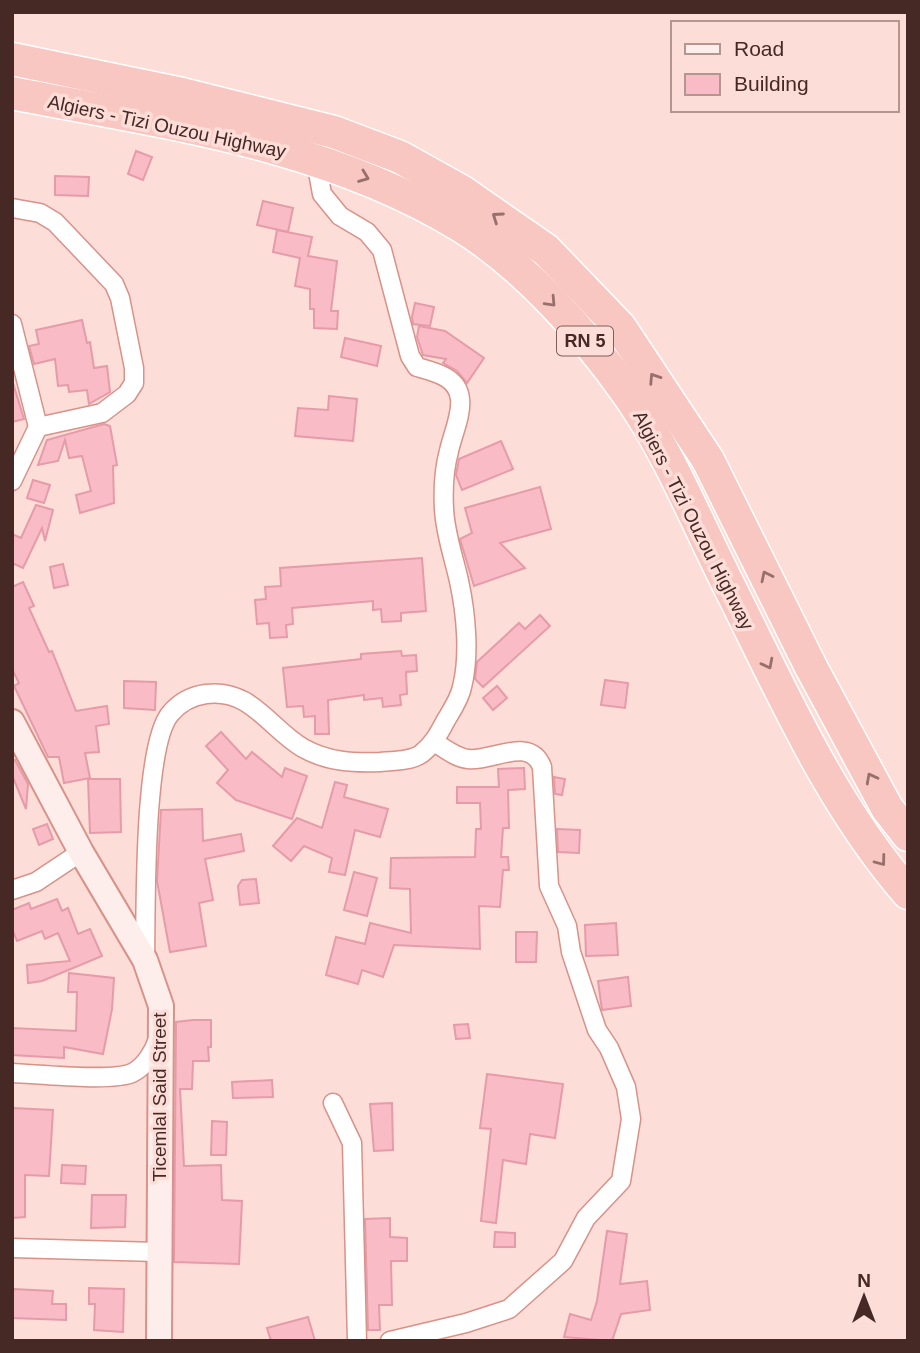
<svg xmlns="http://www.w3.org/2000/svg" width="920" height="1353" viewBox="0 0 920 1353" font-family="Arial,sans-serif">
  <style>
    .building { fill: #f9bcc7; stroke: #e59ba9; stroke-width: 2 }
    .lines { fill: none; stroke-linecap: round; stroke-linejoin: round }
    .street-casing { stroke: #d99188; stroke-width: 21 }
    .secondary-casing { stroke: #d99188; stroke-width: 28 }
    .highway-casing { stroke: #fff; stroke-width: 35 }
    .street { stroke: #fff; stroke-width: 18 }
    .secondary { stroke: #fdeeec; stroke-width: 24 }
    .highway { stroke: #f9c7c1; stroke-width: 32 }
    .oneway { stroke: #97706b }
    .labels { text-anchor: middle; stroke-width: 7; stroke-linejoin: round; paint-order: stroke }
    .shield { fill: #fdddd8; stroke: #7d5f5b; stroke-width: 2 }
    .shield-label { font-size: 18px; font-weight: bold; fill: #462925 }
    .street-label { font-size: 19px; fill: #462925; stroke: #fdddd8 }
  </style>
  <rect width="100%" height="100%" fill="#fdddd8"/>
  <g class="building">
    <polygon points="136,151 152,157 143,180 128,174"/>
    <polygon points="55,176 89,177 88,196 55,195"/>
    <polygon points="263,201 293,208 288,232 257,225"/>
    <polygon points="277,230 312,237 308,256 337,261 331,311 338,311 337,329 314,328 314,309 310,309 310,289 295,286 300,258 273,252"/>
    <polygon points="415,303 434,307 430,326 413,324 412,317"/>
    <polygon points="82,320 87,343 90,342 94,368 107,366 110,392 89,404 87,390 69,392 68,385 58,386 55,359 34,364 29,346 39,344 36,330"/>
    <polygon points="419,326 445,331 484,358 467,383 457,371 443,363 446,359 423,355 417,337"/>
    <polygon points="345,338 381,346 377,366 341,357"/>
    <polygon points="12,380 24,419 12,422"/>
    <polygon points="329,396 357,399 353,441 295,436 298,408 328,410"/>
    <polygon points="104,424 110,426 117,465 113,466 114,503 80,513 76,495 91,491 82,456 69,458 65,440 58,461 38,465 47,440"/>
    <polygon points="501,441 513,469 462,490 456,475 459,459"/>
    <polygon points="33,480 50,485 44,503 27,498"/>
    <polygon points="540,487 551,529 500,543 525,568 474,586 460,539 472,533 465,508"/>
    <polygon points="36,505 53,510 45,541 42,528 23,568 12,563 12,534 21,538"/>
    <polygon points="422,558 426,611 401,613 401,621 382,622 381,609 373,610 373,601 292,608 293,624 286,625 287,637 270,638 269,623 257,624 255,600 266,599 265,587 281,586 280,568"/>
    <polygon points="63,564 68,585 54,588 50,567"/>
    <polygon points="23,582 34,606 29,608 49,652 52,651 76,711 107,706 109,724 96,726 99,752 85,753 90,778 64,783 59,757 48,757 14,686 19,683 12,669 12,587"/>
    <polygon points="540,615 550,626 483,687 475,679 477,662 519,623 525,629"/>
    <polygon points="401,651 402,656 416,655 417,671 406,672 407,694 400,695 401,705 383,707 382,698 364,700 364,695 328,700 329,734 315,734 315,716 304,717 303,706 287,707 283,668 361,659 361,654"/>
    <polygon points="605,680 628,683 625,708 601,705"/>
    <polygon points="124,681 156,682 155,710 124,708"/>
    <polygon points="497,686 507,698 493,710 483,698"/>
    <polygon points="221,732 246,759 252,752 282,777 285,768 307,776 292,819 236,800 217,783 228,770 206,746"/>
    <polygon points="12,760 15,760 28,784 26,809 12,775"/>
    <polygon points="524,768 525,789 508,790 509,828 503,828 501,857 508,857 509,870 503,870 500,907 479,906 480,949 394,945 383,977 362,970 358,984 326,975 336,937 365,944 370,923 411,933 410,889 390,888 391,858 475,857 476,829 481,829 480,803 457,803 457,787 499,787 498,769"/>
    <polygon points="554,777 565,779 562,795 555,794"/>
    <polygon points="88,779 120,779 121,832 90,833"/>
    <polygon points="335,782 347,785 344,797 388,809 380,837 355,830 345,875 329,872 332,858 304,846 291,861 273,846 297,818 322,828"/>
    <polygon points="202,809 203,841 241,834 244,851 205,859 213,900 199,903 206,946 170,952 157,881 161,810"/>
    <polygon points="47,824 53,839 39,845 33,829"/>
    <polygon points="557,829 580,830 579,853 558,852"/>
    <polygon points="354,872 377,878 367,916 344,910"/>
    <polygon points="256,879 259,903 240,905 238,886 242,880"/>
    <polygon points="57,899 62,911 68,908 78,934 90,929 102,956 42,981 28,983 27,965 70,961 58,933 45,939 42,931 17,941 12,929 12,910 29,903 31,909"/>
    <polygon points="616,923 618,955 586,956 585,925"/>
    <polygon points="516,932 537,932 536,962 516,962"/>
    <polygon points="69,973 114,978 112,1009 103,1054 64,1047 64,1058 12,1055 12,1028 76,1031 77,992 68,992"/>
    <polygon points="628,977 631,1006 602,1010 598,981"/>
    <polygon points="193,1020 211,1020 211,1047 208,1047 209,1061 193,1061 192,1089 180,1089 184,1166 221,1165 222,1200 242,1201 239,1264 174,1262 176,1022"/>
    <polygon points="468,1024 470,1038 456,1039 454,1025"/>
    <polygon points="487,1074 563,1084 555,1138 530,1134 526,1164 503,1160 496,1223 481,1221 491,1129 480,1128"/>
    <polygon points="272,1080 273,1097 233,1098 232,1082"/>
    <polygon points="392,1103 393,1150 374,1151 370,1104"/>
    <polygon points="12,1108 53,1110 49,1176 25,1175 25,1217 12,1218"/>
    <polygon points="212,1121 227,1122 226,1155 211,1155"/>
    <polygon points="62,1165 86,1166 85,1184 61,1183"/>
    <polygon points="92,1195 126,1195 125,1227 91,1228"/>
    <polygon points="390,1218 390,1237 407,1238 407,1261 391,1261 392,1305 379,1305 380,1330 368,1330 365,1219"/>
    <polygon points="607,1231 627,1234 620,1284 647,1281 650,1310 621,1314 612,1341 564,1337 570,1314 591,1320 597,1301"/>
    <polygon points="495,1232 515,1233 515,1247 494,1247"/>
    <polygon points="89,1288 124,1289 123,1332 94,1330 95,1304 89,1304"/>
    <polygon points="12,1289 53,1291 52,1304 66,1304 66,1320 12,1318"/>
    <polygon points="308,1317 315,1341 271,1341 267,1328"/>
  </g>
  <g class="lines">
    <defs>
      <g id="street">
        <polyline points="12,208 40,213 55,222 114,284 120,298 134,368 134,383 127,394 102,413 38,427"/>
        <polyline points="12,324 38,427 12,481"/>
        <polyline points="12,890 36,882 81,852"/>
        <path d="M145 960C146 912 143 747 170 714 179 703 191 696 206 694 251 688 269 728 303 748 328 762 353 763 380 762 392 761 411 761 421 754 433 745 439 733 446 720 452 710 460 698 462 687 470 656 466 613 459 581 454 558 445 533 444 509 443 490 444 469 449 451 452 436 462 415 460 399 458 377 435 372 417 367L410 356 382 250 367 232 340 216 322 194 316 161"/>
        <path d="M12 1073C38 1074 112 1082 132 1073 145 1067 154 1051 158 1039"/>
        <polyline points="333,1103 352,1143 357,1341"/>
        <polyline points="12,1248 157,1252"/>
        <path d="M390 1341 466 1323 509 1309 563 1261 586 1218 621 1181 631 1119 626 1087 609 1048 597 1030 571 952 567 926 549 886 542 767C530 735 492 762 468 759 456 758 444 748 434 742"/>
      </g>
      <polyline id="secondary" points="12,722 81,852 145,960 161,1006 159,1341"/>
      <g id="highway">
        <polyline points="12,59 182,94 334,132 400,157 461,191 546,250 620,327 708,460 811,667 887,808 908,835"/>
        <path d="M12 93C165 123 325 143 461 226 524 265 585 333 628 394 668 451 696 520 727 582 781 689 829 802 908 893"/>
      </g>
    </defs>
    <use href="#street" class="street-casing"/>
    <use href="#secondary" class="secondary-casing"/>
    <use href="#highway" class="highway-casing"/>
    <use href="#street" class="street"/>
    <use href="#secondary" class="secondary"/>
    <use href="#highway" class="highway"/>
  </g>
  <defs><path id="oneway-chevron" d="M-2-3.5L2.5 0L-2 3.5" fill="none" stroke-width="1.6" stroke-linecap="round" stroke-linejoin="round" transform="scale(1.75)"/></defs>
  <g class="oneway">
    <use href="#oneway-chevron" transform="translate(364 177) rotate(21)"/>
    <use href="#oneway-chevron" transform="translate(497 217) rotate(-145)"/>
    <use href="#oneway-chevron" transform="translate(551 302) rotate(47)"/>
    <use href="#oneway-chevron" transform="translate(654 378) rotate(-123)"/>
    <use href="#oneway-chevron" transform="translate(766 576) rotate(-116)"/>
    <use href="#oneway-chevron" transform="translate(768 664) rotate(63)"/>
    <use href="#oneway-chevron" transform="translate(871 778) rotate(-118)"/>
    <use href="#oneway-chevron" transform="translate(881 861) rotate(53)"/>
  </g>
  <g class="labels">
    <rect class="shield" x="557" y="326.5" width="56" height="29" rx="5"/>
    <g class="shield-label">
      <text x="585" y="347">RN 5</text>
    </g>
    <g class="street-label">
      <text transform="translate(167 126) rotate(12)" y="7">Algiers - Tizi Ouzou Highway</text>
      <text transform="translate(694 520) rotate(63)" y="7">Algiers - Tizi Ouzou Highway</text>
      <text transform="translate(159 1097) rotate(-90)" y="7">Ticemlal Said Street</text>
    </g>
  </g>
  <rect width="920" height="1353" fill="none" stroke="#462925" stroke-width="28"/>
  <rect x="671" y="21" width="228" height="91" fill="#fdddd8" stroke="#b49590" stroke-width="2"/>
  <rect x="685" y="44" width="35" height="10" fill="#fdeeec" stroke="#b49590" stroke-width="2"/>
  <text x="734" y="56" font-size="21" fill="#462925">Road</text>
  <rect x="685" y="74" width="35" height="21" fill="#f9bcc7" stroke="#b49590" stroke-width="2"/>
  <text x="734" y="91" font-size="21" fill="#462925">Building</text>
  <g transform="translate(864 1297)" stroke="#fdddd8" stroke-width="5" paint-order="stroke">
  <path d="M0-5L12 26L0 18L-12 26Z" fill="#462925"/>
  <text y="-10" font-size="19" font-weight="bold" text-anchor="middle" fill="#462925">N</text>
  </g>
</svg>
